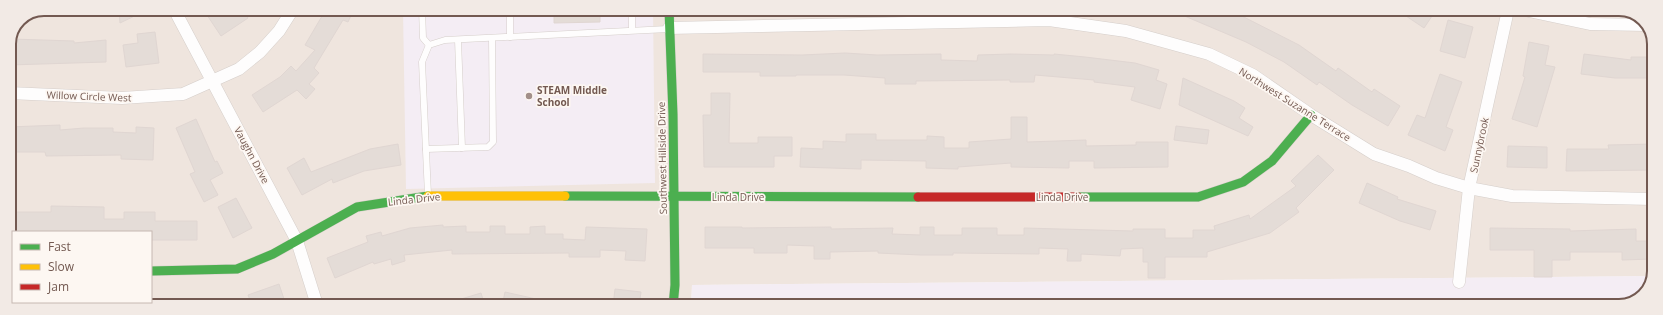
<svg xmlns="http://www.w3.org/2000/svg" width="1663" height="315" viewBox="0 0 1663 315" font-family="'Open Sans',sans-serif">
  <style>
    .residential { fill: #efe5de }
    .education { fill: #f4edf4 }
    .building { fill: #e4dcd7; stroke: #e0d6d2 }
    .lines { fill: none; stroke-linecap: round; stroke-linejoin: round }
    .lane-casing { stroke: #d5ceca; stroke-width: 7 }
    .street-casing { stroke: #d5ceca; stroke-width: 13 }
    .fast-casing { stroke: #d7cfcb; stroke-width: 10 }
    .slow-casing { stroke: #d7cfcb; stroke-width: 10 }
    .jam-casing { stroke: #d7cfcb; stroke-width: 10 }
    .lane { stroke: #fefdfd; stroke-width: 6 }
    .street { stroke: #fefdfd; stroke-width: 12 }
    .fast { stroke: #4caf50; stroke-width: 9 }
    .slow { stroke: #ffc107; stroke-width: 9 }
    .jam { stroke: #c62828; stroke-width: 9 }
    .poi-dot { fill: #a28f89; stroke: #fdf7f2; stroke-width: 1.5 }
    .labels { text-anchor: middle; stroke-width: 3.5; stroke-linejoin: round; paint-order: stroke }
    .poi-label { font-size: 10px; font-weight: bold; fill: #735951; stroke: #fdf7f2; text-anchor: start }
    .street-label { font-size: 10px; fill: #735951; stroke: #fdf7f2 }
    .rim { fill: none; stroke: #735951; stroke-width: 2 }
  </style>
  <rect width="100%" height="100%" fill="#f8f3f0"/>
  <polygon class="residential" points="44,9 1625,10 1644,20 1654,40 1653,276 692,285 691,306 38,305 31,302 151,302 151,232 13,232 13,283 9,275 9,44 20,19"/>
  <g class="education">
    <polygon points="403,9 653,9 655,183 406,189"/>
    <polygon points="1653,276 1642,297 1619,306 691,306 692,285"/>
  </g>
  <g class="building">
    <polygon points="119,9 149,9 120,23"/>
    <polygon points="203,9 242,9 248,18 221,36"/>
    <polygon points="320,9 354,9 348,22 343,20 314,68 319,73 309,84 315,89 306,99 297,90 263,112 252,95 280,77 291,66 296,71 315,50 305,45 325,11"/>
    <polygon points="554,9 600,9 600,22 554,23"/>
    <polygon points="1168,9 1228,9 1299,45 1336,71 1338,68 1372,92 1374,89 1400,106 1388,126 1352,105 1319,82 1317,85 1284,62 1246,42"/>
    <polygon points="1397,10 1436,10 1424,28"/>
    <polygon points="1448,20 1473,27 1465,58 1440,51"/>
    <polygon points="155,32 159,63 126,67 123,45 138,43 137,34"/>
    <polygon points="11,39 74,41 74,43 106,40 106,62 9,65 9,44"/>
    <polygon points="1529,42 1549,46 1545,65 1555,67 1537,127 1512,119 1525,77 1523,76"/>
    <polygon points="845,53 877,55 941,54 941,60 977,61 978,55 1011,54 1054,55 1054,54 1085,57 1135,63 1159,70 1156,80 1167,84 1160,109 1131,100 1135,87 1094,82 1094,80 1035,75 1034,82 1010,82 1010,80 916,81 916,84 885,84 885,78 844,75 796,75 796,76 760,76 760,72 703,72 703,54 802,55"/>
    <polygon points="1584,54 1631,60 1631,57 1654,57 1654,78 1615,78 1581,74"/>
    <polygon points="1440,74 1462,82 1446,127 1453,130 1445,151 1408,135 1417,115 1425,118"/>
    <polygon points="1183,78 1234,101 1245,108 1239,118 1253,127 1248,136 1179,105"/>
    <polygon points="711,93 730,93 729,143 758,143 758,137 792,137 792,156 774,156 774,167 704,167 703,115 711,115"/>
    <polygon points="1011,117 1027,117 1027,142 1086,140 1086,146 1136,145 1136,142 1168,142 1168,167 1094,168 1094,161 1069,161 1069,168 1011,167 1011,163 958,167 958,169 926,168 926,161 861,160 861,169 800,167 801,148 823,149 823,141 846,142 846,134 876,134 876,140 927,140 927,136 944,137 944,148 969,148 969,142 1011,139"/>
    <polygon points="196,119 215,162 217,161 223,173 210,180 218,195 204,202 190,174 195,172 176,128"/>
    <polygon points="60,125 60,130 84,128 113,128 113,132 136,133 136,127 154,128 153,160 121,159 121,155 46,156 45,152 9,152 9,127"/>
    <polygon points="1176,126 1209,130 1207,144 1174,140"/>
    <polygon points="398,144 401,165 364,171 333,183 332,179 302,195 287,168 304,158 311,172 370,149"/>
    <polygon points="1654,144 1654,170 1566,171 1567,149 1609,149 1608,145"/>
    <polygon points="1508,146 1547,147 1547,168 1507,167"/>
    <polygon points="1318,155 1334,170 1296,208 1299,212 1270,233 1207,252 1207,257 1165,257 1165,278 1148,278 1148,262 1143,262 1143,248 1121,249 1120,256 1081,254 1081,261 1067,261 1068,249 1039,248 1039,254 953,253 953,255 920,255 878,253 878,251 830,252 830,259 814,259 814,246 787,245 787,253 754,253 754,248 705,248 705,227 742,227 742,228 831,227 831,229 893,228 892,234 920,235 920,227 934,227 934,235 962,235 962,228 997,228 997,235 1024,235 1024,228 1133,231 1133,229 1165,229 1165,238 1193,238 1193,230 1215,230 1214,226 1249,215 1250,219 1296,186 1291,181"/>
    <polygon points="1367,183 1398,197 1397,199 1436,211 1430,230 1400,221 1359,203"/>
    <polygon points="236,198 252,228 233,238 218,207"/>
    <polygon points="51,206 104,207 104,219 124,219 124,212 155,212 155,221 197,221 197,240 151,240 151,232 13,232 13,212 51,212"/>
    <polygon points="443,225 443,227 466,226 466,232 490,232 490,226 505,226 505,234 530,234 530,227 545,226 545,234 563,234 563,239 585,240 586,227 647,229 645,261 625,260 626,251 600,250 600,257 569,257 569,253 452,254 452,250 404,255 405,261 392,265 391,259 374,264 373,262 335,278 327,258 368,242 366,236 381,232 382,236 410,228"/>
    <polygon points="1490,228 1570,229 1570,231 1636,229 1636,241 1652,241 1652,259 1622,260 1622,252 1570,252 1570,260 1552,260 1552,277 1534,277 1534,250 1490,250"/>
    <polygon points="279,284 286,305 252,305 248,295"/>
    <polygon points="615,289 641,292 639,306 613,306"/>
    <polygon points="505,292 545,301 545,306 502,306"/>
    <polygon points="481,293 485,306 448,306 448,303"/>
  </g>
  <g class="lines">
    <defs>
      <g id="lane">
        <polyline points="422,9 423,38 429,45"/>
        <polyline points="510,9 510,37"/>
        <polyline points="632,9 632,30"/>
        <polyline points="458,40 462,148"/>
        <polyline points="426,149 488,147 493,142 492,38"/>
        <polyline points="428,195 422,62 429,45 445,40 668,29"/>
      </g>
      <g id="street">
        <polyline points="174,9 297,241 317,305"/>
        <polyline points="1525,10 1590,24 1647,25"/>
        <polyline points="669,28 1049,20 1126,31 1209,54 1253,75 1311,115 1374,154 1409,166 1436,178 1469,188 1512,196 1653,199"/>
        <polyline points="9,93 122,98 183,94 239,69 260,52 279,31 293,9"/>
        <polyline points="9,268 13,269"/>
        <polyline points="1459,282 1469,188 1508,10"/>
      </g>
      <g id="fast">
        <polyline points="669,9 673,115 675,285 673,306"/>
        <polyline points="565,196 918,197"/>
        <polyline points="1078,197 1198,197 1243,182 1272,161 1311,115"/>
        <polyline points="151,271 237,269 273,254 357,207 428,196"/>
      </g>
      <polyline id="slow" points="428,196 565,196"/>
      <polyline id="jam" points="918,197 1078,197"/>
    </defs>
    <use href="#lane" class="lane-casing"/>
    <use href="#street" class="street-casing"/>
    <use href="#fast" class="fast-casing"/>
    <use href="#slow" class="slow-casing"/>
    <use href="#jam" class="jam-casing"/>
    <use href="#lane" class="lane"/>
    <use href="#street" class="street"/>
    <use href="#fast" class="fast"/>
    <use href="#slow" class="slow"/>
    <use href="#jam" class="jam"/>
  </g>
  <circle class="poi-dot" cx="529" cy="96" r="4"/>
  <g class="labels">
    <g class="poi-label">
      <text x="537" y="94">STEAM Middle<tspan x="537" dy="12">School</tspan></text>
    </g>
    <g class="street-label">
      <text transform="translate(89 96) rotate(2)" y="4">Willow Circle West</text>
      <text transform="translate(1295 104) rotate(32)" y="4">Northwest Suzanne Terrace</text>
      <text transform="translate(1479 145) rotate(-78)" y="4">Sunnybrook</text>
      <text transform="translate(252 155) rotate(62)" y="4">Vaughn Drive</text>
      <text transform="translate(662 158) rotate(-91)" y="4">Southwest Hillside Drive</text>
      <text x="738" y="201">Linda Drive</text>
      <text x="1062" y="201">Linda Drive</text>
      <text transform="translate(414 199) rotate(-6)" y="4">Linda Drive</text>
    </g>
  </g>
  <path d="M0 0H1663V315H0ZM44 16H1619A28 28 0 0 1 1647 44V271A28 28 0 0 1 1619 299H44A28 28 0 0 1 16 271V44A28 28 0 0 1 44 16Z" fill="#f2eae5" fill-rule="evenodd"/>
  <path class="rim" d="M44 16H1619A28 28 0 0 1 1647 44V271A28 28 0 0 1 1619 299H44A28 28 0 0 1 16 271V44A28 28 0 0 1 44 16Z"/>
  <rect x="12" y="231" width="140" height="72" fill="#fdf7f2" stroke="#c6b8b2"/>
  <rect x="20" y="244" width="20" height="6" fill="#4caf50" stroke="#c6b8b2"/>
  <text x="48" y="251" font-size="12" fill="#735951">Fast</text>
  <rect x="20" y="264" width="20" height="6" fill="#ffc107" stroke="#c6b8b2"/>
  <text x="48" y="271" font-size="12" fill="#735951">Slow</text>
  <rect x="20" y="284" width="20" height="6" fill="#c62828" stroke="#c6b8b2"/>
  <text x="48" y="291" font-size="12" fill="#735951">Jam</text>
</svg>
